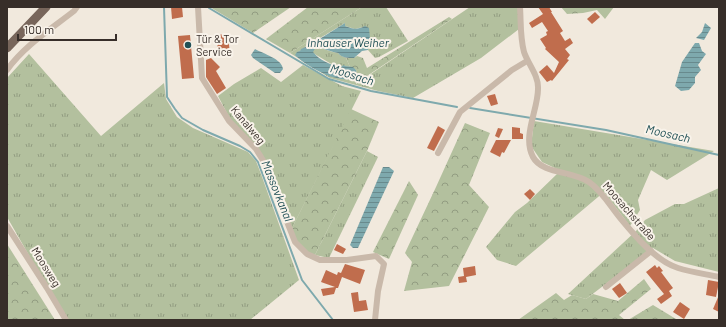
<svg xmlns="http://www.w3.org/2000/svg" width="726" height="327" viewBox="0 0 726 327" font-family="Barlow,sans-serif">
  <style>
    .grass { fill: url(#grass-tufts) }
    .forest { fill: url(#forest-crowns) }
    .water { fill: url(#water-rules) }
    .lines { fill: none; stroke-linecap: round; stroke-linejoin: round }
    .stream { stroke: #7ea9ad; stroke-width: 2 }
    .building { fill: #c06d4d }
    .street { stroke: #c9b9aa; stroke-width: 6 }
    .primary { stroke: #78665b; stroke-width: 9 }
    .poi-dot { fill: #205056; stroke: #f9f3ea; stroke-width: 1.5 }
    .labels { text-anchor: middle; stroke-width: 4; stroke-linejoin: round; paint-order: stroke }
    .poi-label { font-size: 11px; fill: #372e29; stroke: #f9f3ea; text-anchor: start }
    .street-label { font-size: 11px; fill: #372e29; stroke: #f9f3ea }
    .water-label { font-size: 12px; font-style: italic; fill: #205056; stroke: #f9f3ea }
  </style>
  <defs>
    <pattern id="grass-tufts" width="24" height="20" patternUnits="userSpaceOnUse"><rect width="24" height="20" fill="#b3c09e"/><path d="M3 7l-1-3M5 7V3M7 7l1-3M15 17l-1-3M17 17v-4M19 17l1-3" fill="none" stroke="#929c81"/></pattern>
    <pattern id="forest-crowns" width="20" height="18" patternUnits="userSpaceOnUse"><rect width="20" height="18" fill="#b3c09e"/><path d="M2 6a3 3 0 1 1 6 0M12 15a3 3 0 1 1 6 0" fill="none" stroke="#929c81"/></pattern>
    <pattern id="water-rules" width="6" height="5" patternUnits="userSpaceOnUse"><rect width="6" height="5" fill="#7ea9ad"/><path d="M0 2.5h6" fill="none" stroke="#688a8d"/></pattern>
  </defs>
  <rect width="100%" height="100%" fill="#f1e9dd"/>
  <g class="grass">
    <path d="M362 7H386L408 41 379 57 375 58 368 50 370 38 363 27 355 29 345 26V23L305 47 300 51 297 57C316 67 330 81 353 79L356 84 470 7H518L519 29 481 58 413 98 378 91 330 78 290 53Z"/>
    <path d="M316 47C320 47 331 52 338 53L340 55 346 58 350 67 333 65 313 53V50Z"/>
    <polygon points="29,54 101,136 164,83 166,99 177,117 193,128 248,152 256,161 261,174 299,280 250,320 66,320 7,217 7,78"/>
    <polygon points="303,65 342,86 361,91 291,230 271,171 230,119 218,96 234,84 261,68 281,82"/>
    <polygon points="534,121 714,151 667,180 651,170 638,200 640,210 630,226 604,192 516,266 497,260 486,247 515,212 527,203 557,174 557,169 542,162 531,146"/>
    <polygon points="367,151 378,157 329,258 315,255"/>
    <polygon points="719,188 719,272 675,261 653,248 586,299 568,294 636,231 645,220 675,204 684,204"/>
  </g>
  <g class="forest">
    <polygon points="210,7 291,7 253,33"/>
    <polygon points="308,7 362,7 290,53 266,39"/>
    <polygon points="561,7 614,7 605,19 597,10 583,13 567,14"/>
    <polygon points="449,17 452,19 355,84 353,79 357,77 356,70 350,67 346,58 354,58 357,56 363,58 367,68"/>
    <path d="M351 109 379 122 367 151 315 255C301 250 296 243 291 230Z"/>
    <polygon points="465,123 490,133 469,185 489,207 449,286 404,291 412,262 405,253 436,187"/>
    <polygon points="409,181 418,195 389,259 373,252"/>
    <polygon points="7,244 55,320 7,320"/>
    <polygon points="644,279 651,289 619,315 625,320 518,320 556,293 564,300 572,295 586,299 593,294 618,301"/>
    <polygon points="653,305 676,319 676,320 628,320"/>
  </g>
  <g class="water">
    <path d="M345 23V26C353 29 357 30 365 26L369 28 370 38 368 50 362 51 354 58C348 58 342 58 338 53 332 52 320 47 316 47L313 52C319 60 331 65 340 67L344 65 345 66 353 67 356 70 357 77C341 86 307 67 295 55L297 52 300 51 301 49 310 45Z"/>
    <polygon points="705,23 711,28 704,40 696,38 702,32"/>
    <polygon points="695,43 699,43 702,51 706,54 698,65 701,70 695,77 695,83 689,90 681,91 675,86 682,62"/>
    <path d="M255 49C264 54 282 59 283 69L280 73H275L253 58 251 55Z"/>
    <polygon points="383,167 389,167 394,171 358,248 353,248 350,245"/>
  </g>
  <g class="lines">
    <g class="stream">
      <polyline points="164,7 167,97 175,109 182,118 203,130 240,146 250,152 258,162 302,280 333,320"/>
      <polyline points="209,8 329,79 371,91 457,107"/>
      <polyline points="470,108 606,130 719,155"/>
    </g>
  </g>
  <g class="building">
    <polygon points="171,7 182,7 183,17 172,19"/>
    <polygon points="538,7 549,7 552,12 551,12 563,31 560,33 565,41 570,38 573,43 565,49 570,55 567,59 569,60 552,81 551,80 547,82 539,72 547,65 554,73 559,62 545,49 546,48 540,39 547,35 546,32 548,31 542,22 532,28 529,23 543,14"/>
    <polygon points="595,12 600,17 592,24 587,19"/>
    <polygon points="228,34 230,55 218,56 217,35"/>
    <polygon points="190,35 194,78 182,79 178,36"/>
    <polygon points="211,58 220,67 216,71 226,88 217,94 206,77 206,60"/>
    <polygon points="495,94 498,104 491,106 487,96"/>
    <polygon points="438,126 445,130 434,151 427,148"/>
    <polygon points="512,127 520,128 520,133 523,134 523,139 512,139"/>
    <polygon points="498,128 503,129 499,138 495,136"/>
    <polygon points="496,140 511,140 504,153 502,152 500,157 490,152"/>
    <polygon points="530,189 535,194 530,200 524,194"/>
    <polygon points="337,244 346,249 343,254 334,250"/>
    <polygon points="345,264 365,270 360,284 342,277 338,288 336,288 334,294 323,296 321,289 335,287 321,282 326,270 337,275 338,272 341,273"/>
    <polygon points="655,265 657,268 659,266 663,271 661,272 673,288 669,291 672,296 661,304 657,299 664,294 646,272"/>
    <polygon points="475,266 476,275 466,277 467,282 459,283 458,277 464,276 463,268"/>
    <polygon points="708,280 719,282 716,297 706,295"/>
    <polygon points="620,283 627,293 619,298 612,289"/>
    <polygon points="358,292 359,301 366,300 368,310 354,312 351,293"/>
    <polygon points="719,295 719,312 713,309"/>
    <polygon points="680,302 690,309 684,319 673,312"/>
  </g>
  <g class="lines">
    <g class="street">
      <polyline points="198,7 202,78 229,121 256,149 269,170 282,209 295,242 307,254 320,260 347,260 376,256 384,264 378,291 375,320"/>
      <path d="M520 7C521 22 520 37 524 52 528 64 539 76 538 89 538 110 522 136 533 157 542 174 573 171 589 182 602 191 611 207 621 219 635 236 656 261 678 268 691 272 705 274 719 277"/>
      <path d="M7 70C24 46 51 29 74 11L77 7"/>
      <polyline points="438,153 460,112 512,70 527,61"/>
      <polyline points="7,226 47,288 66,320"/>
      <polyline points="606,287 651,251"/>
    </g>
    <polyline class="primary" points="7,48 46,7"/>
  </g>
  <circle class="poi-dot" cx="188" cy="45" r="4"/>
  <g class="labels">
    <g class="poi-label">
      <text x="196" y="43">Tür &amp; Tor<tspan x="196" dy="13">Service</tspan></text>
    </g>
    <g class="street-label">
      <text transform="translate(248 125) rotate(50)" y="4">Kanalweg</text>
      <text transform="translate(629 211) rotate(49)" y="4">Moosachstraße</text>
      <text transform="translate(46 267) rotate(58)" y="4">Moosweg</text>
    </g>
    <g class="water-label">
      <text x="348" y="47">Inhauser Weiher</text>
      <text transform="translate(352 75) rotate(18)" y="4">Moosach</text>
      <text transform="translate(668 134) rotate(13)" y="4">Moosach</text>
      <text transform="translate(277 191) rotate(68)" y="4">Massovkanal</text>
    </g>
  </g>
  <rect width="726" height="327" fill="none" stroke="#372e29" stroke-width="16"/>
  <path d="M18 34v6h98v-6" fill="none" stroke="#372e29" stroke-width="2"/>
  <text x="24" y="34" font-size="12" fill="#372e29" stroke="#f9f3ea" stroke-width="3" paint-order="stroke">100 m</text>
</svg>
